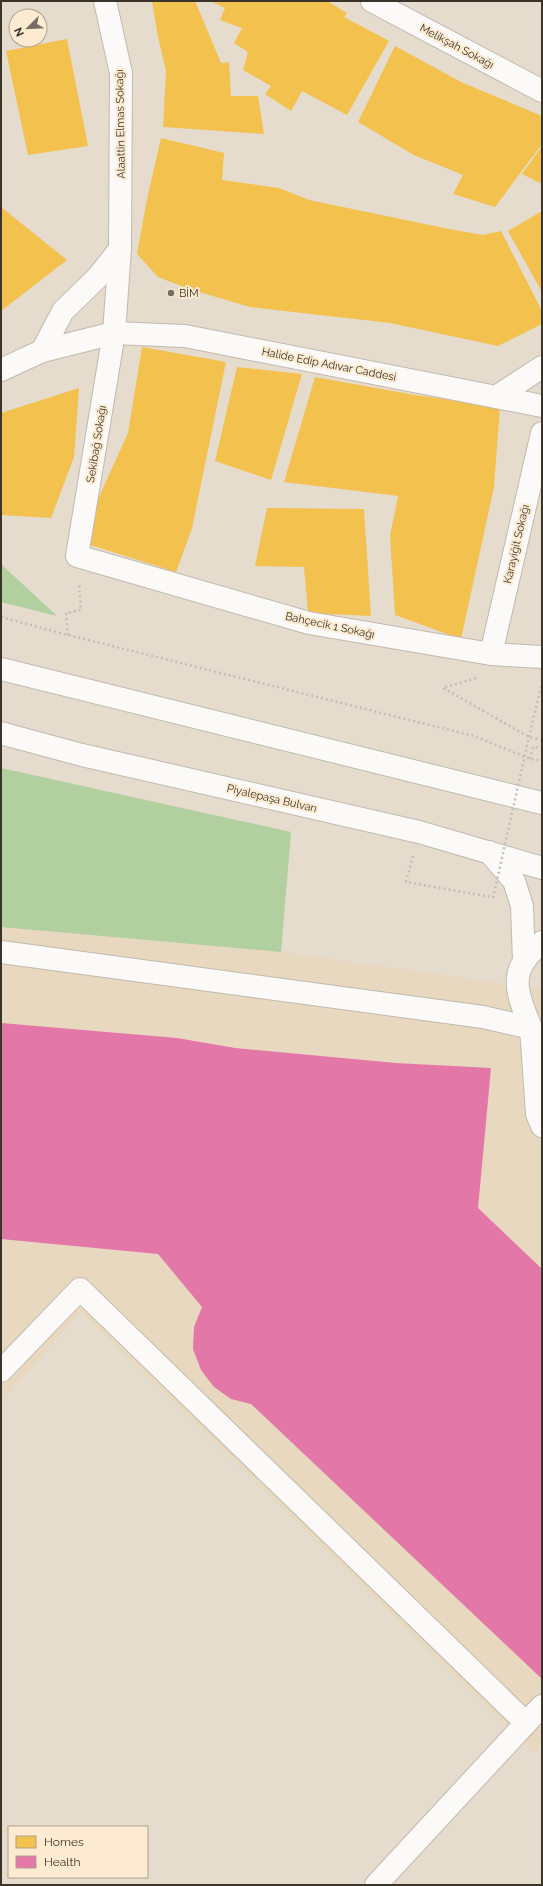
<svg xmlns="http://www.w3.org/2000/svg" width="543" height="1886" viewBox="0 0 543 1886" font-family="Raleway,sans-serif">
  <style>
    .built { fill: #e7d8bf }
    .green { fill: #b2cfa0 }
    .homes { fill: #f2c14e }
    .health { fill: #e377a8 }
    .lines { fill: none; stroke-linecap: round; stroke-linejoin: round }
    .minor-casing { stroke: #c1b9ae; stroke-width: 24 }
    .major-casing { stroke: #c1b9ae; stroke-width: 24 }
    .path { stroke: #c2beba; stroke-width: 2.5; stroke-dasharray: 2 3; stroke-linecap: butt }
    .minor { stroke: #fbfaf8; stroke-width: 22 }
    .major { stroke: #fbfaf8; stroke-width: 22 }
    .path-bridge { stroke: #c2beba; stroke-width: 2.5; stroke-dasharray: 2 3; stroke-linecap: butt }
    .poi-dot { fill: #766e63; stroke: #fcebd1; stroke-width: 1.5 }
    .labels { text-anchor: middle; stroke-width: 4; stroke-linejoin: round; paint-order: stroke }
    .street-label { font-size: 11px; fill: #3a3329; stroke: #fcebd1 }
    .poi-label { font-size: 11px; fill: #3a3329; stroke: #fcebd1; text-anchor: start }
  </style>
  <rect width="100%" height="100%" fill="#e5dcce"/>
  <polygon class="built" points="1,927 281,952 542,989 542,1744 534,1753 81,1312 1,1402"/>
  <g class="green">
    <polygon points="1,564 57,616 1,602"/>
    <polygon points="1,768 291,832 281,952 1,927"/>
  </g>
  <g class="homes">
    <polygon points="152,1 195,1 221,63 229,62 231,96 258,96 264,134 163,127 166,71 158,37"/>
    <polygon points="210,1 327,1 347,13 344,17 389,41 347,115 302,91 291,111 265,94 271,86 243,70 248,52 234,43 242,28 220,20 225,8"/>
    <polygon points="67,39 88,146 28,155 6,51"/>
    <polygon points="395,46 461,82 542,116 542,144 495,207 453,194 463,175 414,155 358,122"/>
    <polygon points="161,138 224,153 222,180 279,188 309,200 449,229 483,235 501,231 542,311 542,324 498,346 390,323 250,307 189,289 158,277 137,254 147,199"/>
    <polygon points="542,146 542,184 522,174"/>
    <polygon points="1,207 67,260 1,311"/>
    <polygon points="542,211 542,292 508,231"/>
    <polygon points="142,347 226,362 192,528 176,572 87,544 94,508 128,433"/>
    <polygon points="237,367 302,374 271,480 215,461"/>
    <polygon points="315,377 415,395 500,407 494,487 461,639 395,615 390,536 398,496 284,482"/>
    <polygon points="79,388 74,457 51,518 1,515 1,413"/>
    <polygon points="267,508 364,509 371,616 308,613 304,567 255,566"/>
  </g>
  <polygon class="health" points="1,1023 177,1038 235,1048 396,1063 491,1068 478,1208 542,1269 542,1679 251,1404 231,1399 214,1387 201,1370 193,1349 194,1327 202,1307 158,1254 1,1239"/>
  <g class="lines">
    <defs>
      <g id="minor">
        <polyline points="105,1 121,73 120,249 114,333 77,556 309,623 491,654 542,657"/>
        <polyline points="372,1 542,91"/>
        <polyline points="42,351 63,311 97,278 120,249"/>
        <polyline points="1,370 42,351 114,333 185,336 542,406"/>
        <polyline points="496,397 542,367"/>
        <polyline points="491,654 542,433"/>
        <polyline points="489,852 514,881 522,906 524,961"/>
        <polyline points="1,952 483,1017 531,1028 537,1114 542,1126"/>
        <path d="M531 1028C523 1007 509 981 525 960 530 953 536 948 542 942"/>
        <polyline points="1,1371 80,1289 526,1723 542,1706"/>
        <polyline points="376,1885 526,1723"/>
      </g>
      <g id="major">
        <polyline points="1,669 542,803"/>
        <polyline points="1,733 82,755 419,832 542,868"/>
      </g>
    </defs>
    <use href="#minor" class="minor-casing"/>
    <use href="#major" class="major-casing"/>
    <g class="path">
      <polyline points="1,617 68,635 474,736 530,759 542,761"/>
      <polyline points="68,635 66,613 81,610 79,583"/>
      <polyline points="476,678 443,688 529,737 542,740"/>
      <polyline points="529,737 542,683"/>
      <polyline points="530,759 533,747 542,748"/>
      <polyline points="413,856 406,882 492,897"/>
    </g>
    <use href="#minor" class="minor"/>
    <use href="#major" class="major"/>
    <polyline class="path-bridge" points="493,898 529,737"/>
  </g>
  <circle class="poi-dot" cx="171" cy="293" r="4"/>
  <g class="labels">
    <g class="street-label">
      <text transform="translate(457 46) rotate(28)" y="4">Melikşah Sokağı</text>
      <text transform="translate(120 124) rotate(-91)" y="4">Alaattin Elmas Sokağı</text>
      <text transform="translate(329 364) rotate(11)" y="4">Halide Edip Adıvar Caddesi</text>
      <text transform="translate(96 444) rotate(-81)" y="4">Sekibağ Sokağı</text>
      <text transform="translate(516 544) rotate(-77)" y="4">Karayiğit Sokağı</text>
      <text transform="translate(330 625) rotate(12)" y="4">Bahçecik 1 Sokağı</text>
      <text transform="translate(272 798) rotate(13)" y="4">Piyalepaşa Bulvarı</text>
    </g>
    <g class="poi-label">
      <text x="179" y="297">BİM</text>
    </g>
  </g>
  <rect width="543" height="1886" fill="none" stroke="#3a3329" stroke-width="4"/>
  <rect x="8" y="1826" width="140" height="52" fill="#fcebd1" stroke="#aea18e"/>
  <rect x="16" y="1836" width="20" height="12" fill="#f2c14e" stroke="#aea18e"/>
  <text x="44" y="1846" font-size="12" fill="#3a3329">Homes</text>
  <rect x="16" y="1856" width="20" height="12" fill="#e377a8" stroke="#aea18e"/>
  <text x="44" y="1866" font-size="12" fill="#3a3329">Health</text>
  <g transform="translate(28 28) rotate(246)"><circle r="19" fill="#fcebd1" stroke="#aea18e"/>
  <path d="M0-3L7 15L0 10L-7 15Z" fill="#766e63"/>
  <text y="-6" font-size="11" font-weight="bold" text-anchor="middle" fill="#3a3329">N</text>
  </g>
</svg>
